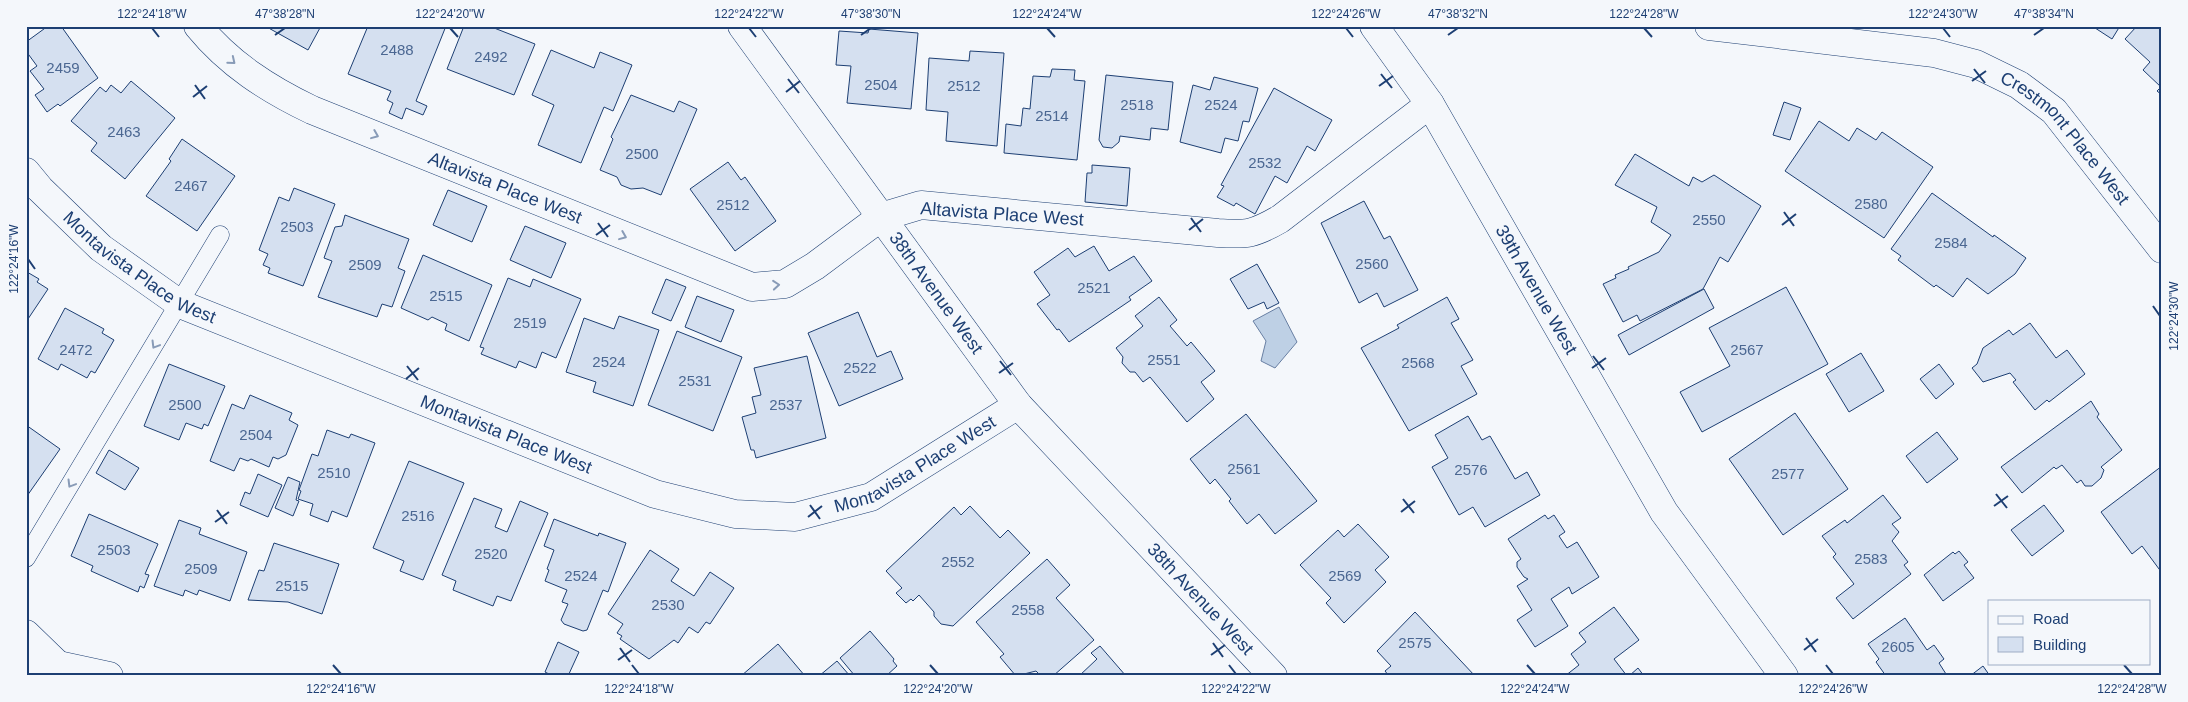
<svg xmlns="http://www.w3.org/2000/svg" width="2188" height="702" viewBox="0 0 2188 702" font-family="Helvetica,sans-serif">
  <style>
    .water { fill: #bed0e5; stroke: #687fa3 }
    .building { fill: #d5e0f0; stroke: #1d3f73 }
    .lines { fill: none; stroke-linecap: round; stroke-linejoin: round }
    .lane-casing { stroke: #1d3f73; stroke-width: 19 }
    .street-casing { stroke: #1d3f73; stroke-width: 29 }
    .lane { stroke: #f4f7fb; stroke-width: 18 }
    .street { stroke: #f4f7fb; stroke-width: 28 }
    .oneway { stroke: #889bb7 }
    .ticks { fill: none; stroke: #1d3f73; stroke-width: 2 }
    .labels { text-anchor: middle; stroke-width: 4; stroke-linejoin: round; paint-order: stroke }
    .number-label { font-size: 15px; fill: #4b6792 }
    .street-label { font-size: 18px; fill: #1d3f73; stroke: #f4f7fb }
    .neatline { fill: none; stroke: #1d3f73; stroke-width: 2 }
    .ticks-label { font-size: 12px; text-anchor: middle; fill: #1d3f73 }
  </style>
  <rect width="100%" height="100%" fill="#f4f7fb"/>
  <polygon class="water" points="1279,307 1297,342 1275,368 1261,361 1266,341 1253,321"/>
  <g class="building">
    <polygon points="48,26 61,26 98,78 60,106 58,104 47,112 35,95 44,89 30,71 37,66 26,51 26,42"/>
    <polygon points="265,26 321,26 308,50"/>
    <polygon points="368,26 446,26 416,101 427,106 423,115 406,108 402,119 389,113 393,103 387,100 391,91 348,74"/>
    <polygon points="464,26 489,26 535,44 514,95 447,69"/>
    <polygon points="2092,26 2120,26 2112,39"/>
    <polygon points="2137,26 2162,26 2162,95 2157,91 2161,87 2143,70 2150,62 2125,39"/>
    <polygon points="869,29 918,33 911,109 847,103 851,66 836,65 839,31 868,33"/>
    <polygon points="551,50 594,68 600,52 632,65 613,111 604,107 581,163 538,145 554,105 532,95"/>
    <polygon points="970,51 1004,53 997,146 946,141 948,112 926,110 929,58 969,61"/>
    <polygon points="1052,69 1075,70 1074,80 1085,81 1077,160 1004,153 1006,124 1021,126 1023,108 1030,109 1033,76 1050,77"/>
    <polygon points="1106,75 1173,82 1168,130 1151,128 1150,140 1120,136 1119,142 1112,148 1103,147 1099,140"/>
    <polygon points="1214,77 1258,88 1249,122 1243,121 1238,141 1225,138 1221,153 1180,142 1193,85 1210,90"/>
    <polygon points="131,81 175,118 125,179 91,151 97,143 71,121 100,87 106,92 111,85 121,93"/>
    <polygon points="1274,88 1332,120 1315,151 1307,146 1287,183 1275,176 1255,214 1236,203 1234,206 1217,197 1224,186 1221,185"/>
    <polygon points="631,95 674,112 679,101 697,109 661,195 643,188 631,189 621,185 617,177 600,170 613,139 611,137"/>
    <polygon points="1784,102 1801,108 1790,140 1773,135"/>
    <polygon points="1819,121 1849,141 1857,128 1876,140 1882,132 1933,167 1884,238 1785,171"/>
    <polygon points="182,139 235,176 197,231 146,196 171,161 169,159"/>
    <polygon points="1635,154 1689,186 1693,177 1702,182 1714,175 1761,206 1728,262 1720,257 1703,289 1640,321 1637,315 1623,322 1603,284 1616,278 1615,275 1629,269 1628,267 1659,252 1671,235 1651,222 1657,207 1615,185"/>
    <polygon points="728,162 741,180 745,177 776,221 735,251 690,189"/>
    <polygon points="1092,165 1130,168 1127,206 1085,202 1087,173 1092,173"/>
    <polygon points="294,188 335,204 303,286 268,273 270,268 263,265 268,254 259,250 279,197 289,201"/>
    <polygon points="448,190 487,206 472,242 433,225"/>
    <polygon points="1932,193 1993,237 1994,235 2026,258 2015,274 1988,294 1967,278 1953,297 1936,285 1934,287 1898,260 1901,256 1891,249"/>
    <polygon points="1364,201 1384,239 1390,236 1418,290 1384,307 1377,293 1359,303 1321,223"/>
    <polygon points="345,215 409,239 398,268 405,271 392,307 382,304 377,317 318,297 332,261 324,258 335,227 342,226"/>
    <polygon points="525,226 566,243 551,278 510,260"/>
    <polygon points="1094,246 1109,271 1134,256 1152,281 1129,297 1131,300 1069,342 1059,329 1057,330 1037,304 1050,295 1034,272 1068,248 1075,257"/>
    <polygon points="423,255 492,285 469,341 445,330 447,324 432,317 428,320 401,308"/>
    <polygon points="1257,264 1279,303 1267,309 1264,302 1248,309 1230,279"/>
    <polygon points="26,267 29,269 27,272 39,279 37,282 48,289 26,322"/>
    <polygon points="508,278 530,287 533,279 581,299 556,358 542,352 536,368 519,361 516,368 481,354 484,348 480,347"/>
    <polygon points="666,279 686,287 671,321 652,313"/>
    <polygon points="1786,287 1828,364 1702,432 1680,392 1730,366 1709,328"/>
    <polygon points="1704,289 1714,308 1629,355 1618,335"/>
    <polygon points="697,296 734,310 721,342 685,327"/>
    <polygon points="1159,297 1177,320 1170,326 1187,346 1191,342 1215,371 1201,382 1214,399 1187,422 1150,377 1143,382 1135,372 1130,372 1122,363 1123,357 1116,348 1143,326 1135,316"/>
    <polygon points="1447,297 1459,319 1451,323 1473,360 1461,366 1477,394 1409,431 1361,348 1399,328 1397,325"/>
    <polygon points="65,308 104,329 102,333 114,340 95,373 91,371 87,378 61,364 58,370 38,359"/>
    <polygon points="858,312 877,357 891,351 903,379 839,406 808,333"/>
    <polygon points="619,316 659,330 633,406 593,392 596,382 566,372 584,318 614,329"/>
    <polygon points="2030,323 2056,358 2067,350 2085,374 2049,402 2047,400 2035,410 2013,382 2016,380 2010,373 1983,382 1972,368 1977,364 1983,348 2009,330 2013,335"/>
    <polygon points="677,331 742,357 713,431 648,405"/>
    <polygon points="1861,353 1884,391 1849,412 1826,374"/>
    <polygon points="807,356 826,438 756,458 754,450 751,450 742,417 756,413 752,397 761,395 754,368"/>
    <polygon points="169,364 225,386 208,426 204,424 202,429 186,423 179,440 144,426"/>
    <polygon points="1939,364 1954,384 1936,399 1920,379"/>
    <polygon points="250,395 292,413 289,420 298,425 286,455 278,459 273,457 269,467 251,459 248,461 240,458 234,471 210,461 232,404 244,409"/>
    <polygon points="2091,401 2099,414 2097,417 2122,450 2101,467 2104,470 2101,478 2092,486 2085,486 2081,480 2077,483 2062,465 2056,469 2054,467 2022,493 2001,467"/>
    <polygon points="1795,413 1848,489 1783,535 1729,459"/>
    <polygon points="1246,414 1317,501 1275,534 1259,514 1247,524 1229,501 1231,499 1215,479 1210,484 1190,459"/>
    <polygon points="1468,416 1482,440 1490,436 1515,479 1527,472 1540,495 1485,527 1473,507 1459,515 1432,467 1448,458 1435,435"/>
    <polygon points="26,425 60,449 27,496 26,496"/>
    <polygon points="327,430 349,438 351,434 375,443 347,517 332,511 328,522 310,515 313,504 298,499 301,491 299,490 312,454 318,456"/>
    <polygon points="1937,432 1958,459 1927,483 1906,456"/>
    <polygon points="109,450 139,468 125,490 96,473"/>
    <polygon points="409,461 464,483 423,580 400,571 404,561 373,548"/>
    <polygon points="2162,466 2162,573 2142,546 2132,554 2101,512"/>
    <polygon points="258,474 282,485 268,517 240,505 245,492 250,494"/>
    <polygon points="288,477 300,482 296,500 299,501 293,516 275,508"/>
    <polygon points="1883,495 1901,518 1892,524 1899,532 1892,541 1908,562 1904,565 1911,574 1853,619 1836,598 1854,584 1833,557 1836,554 1822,536 1845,520 1847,523"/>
    <polygon points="474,498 502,509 495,527 507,532 520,501 548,513 511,601 497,596 493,606 453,590 456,581 442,575"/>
    <polygon points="2044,505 2064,531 2032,556 2011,530"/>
    <polygon points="970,506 1000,538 1008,530 1030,553 953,626 941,624 934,616 934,612 919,595 913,601 911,599 906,603 896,593 902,588 886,571 954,507 961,515"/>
    <polygon points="89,514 158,544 145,574 149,575 144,588 140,586 138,592 91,571 93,566 71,556"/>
    <polygon points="1545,515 1548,519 1554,515 1565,532 1559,536 1567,548 1577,542 1599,577 1572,594 1569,587 1551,599 1568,626 1535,647 1517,620 1532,610 1517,586 1528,579 1524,577 1517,567 1517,562 1521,559 1508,539"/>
    <polygon points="554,519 598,536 599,533 626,543 608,592 603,590 587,630 583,631 564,624 561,620 568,604 562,602 567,590 545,581 549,570 547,569 554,550 544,546"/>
    <polygon points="179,520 201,528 199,534 247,552 230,601 199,590 197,595 185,590 183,596 154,586"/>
    <polygon points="1358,524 1389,557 1375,570 1386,582 1344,623 1326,603 1331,598 1300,565 1338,530 1344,537"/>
    <polygon points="274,543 339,564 322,614 288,602 248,600 259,570 264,571"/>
    <polygon points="650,550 679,569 671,581 694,596 710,572 734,588 710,624 706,622 698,633 689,627 678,643 674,640 649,659 620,639 622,636 617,633 623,624 608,614"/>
    <polygon points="1959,551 1968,562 1964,565 1974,578 1943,601 1924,575 1953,552 1955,554"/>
    <polygon points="1047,559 1070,585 1056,598 1094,640 1053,676 1041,676 1036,671 1016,676 1000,657 1004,654 976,622"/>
    <polygon points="1614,607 1639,640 1614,659 1627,676 1565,676 1579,665 1571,654 1586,642 1579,633"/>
    <polygon points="1415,612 1475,676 1389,676 1385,671 1391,666 1377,651"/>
    <polygon points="1905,618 1927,650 1934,645 1944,659 1939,663 1946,674 1943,676 1886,676 1876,662 1879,659 1868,644"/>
    <polygon points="870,631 894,659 893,661 897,666 886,676 855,676 840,658"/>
    <polygon points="558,642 579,652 568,676 553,676 545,672"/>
    <polygon points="778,644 805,676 741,676"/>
    <polygon points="1100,646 1126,676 1079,676 1097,659 1091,653"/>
    <polygon points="837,661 850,676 819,676"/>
    <polygon points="1983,666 1990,676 1970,676"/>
    <polygon points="1638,668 1644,676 1629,676"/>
  </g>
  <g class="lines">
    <defs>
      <polyline id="lane" points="26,558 220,235"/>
      <g id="street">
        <path id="s1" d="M198 26C229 64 268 89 312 110L752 287 785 284 815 266 881 217 921 205 1218 233C1248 235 1254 234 1280 219L1430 104"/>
        <path id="s2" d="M742 26 1018 405 1273 676"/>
        <path id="s3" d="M1374 26 1430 104 1664 512 1784 676"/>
        <path id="s4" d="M1709 26 1934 53 1976 64 2019 85 2054 111 2162 249"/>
        <path id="s5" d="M26 172 40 189 101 248 180 304 655 494 735 514 795 517 871 497 1018 405"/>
        <polyline points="26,634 58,665 61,676"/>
        <polyline points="26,670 58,665 109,676"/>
      </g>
    </defs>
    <use href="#lane" class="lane-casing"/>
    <use href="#street" class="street-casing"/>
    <use href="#lane" class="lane"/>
    <use href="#street" class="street"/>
  </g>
  <defs><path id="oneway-chevron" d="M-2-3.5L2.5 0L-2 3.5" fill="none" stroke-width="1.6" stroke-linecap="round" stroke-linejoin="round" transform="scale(1.25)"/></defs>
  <g class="oneway">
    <use href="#oneway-chevron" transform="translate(232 61) rotate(39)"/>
    <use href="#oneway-chevron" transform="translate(375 135) rotate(22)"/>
    <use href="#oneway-chevron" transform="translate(623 236) rotate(22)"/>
    <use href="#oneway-chevron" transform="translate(776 285) rotate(-5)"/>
    <use href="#oneway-chevron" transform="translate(155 345) rotate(121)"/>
    <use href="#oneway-chevron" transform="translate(71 484) rotate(121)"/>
  </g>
  <path class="ticks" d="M152 28 159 37M450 28 458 37M749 28 756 37M1047 28 1055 37M1346 28 1353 37M1644 28 1652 37M1943 28 1950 37M275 35 285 28M861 35 871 28M1448 35 1458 28M2034 35 2044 28M1974 69 1985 83M1381 74 1392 88M788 79 799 93M1972 81 1986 71M195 85 205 99M1379 86 1393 76M786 92 800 81M193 97 207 86M1784 212 1794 226M1191 218 1201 232M598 223 608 237M1782 225 1796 214M1189 230 1203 219M596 235 610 225M28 259 35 269M2153 306 2160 316M1593 356 1604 370M1000 361 1011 375M407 366 418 380M1592 368 1606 358M999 373 1013 363M406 379 419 368M1996 494 2007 508M1403 499 1414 513M810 505 820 519M1994 506 2008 496M217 510 227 524M1401 512 1415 501M808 517 822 506M215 522 229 512M1806 638 1816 652M1213 643 1223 657M620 648 630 662M1804 650 1818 639M1211 655 1225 645M618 660 632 650M333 665 341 674M632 665 639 674M930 665 938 674M1229 665 1236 674M1527 665 1535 674M1826 665 1833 674M2124 665 2132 674"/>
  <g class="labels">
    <g class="number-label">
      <text x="397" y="55">2488</text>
      <text x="491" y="62">2492</text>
      <text x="63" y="73">2459</text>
      <text x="881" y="90">2504</text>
      <text x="964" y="91">2512</text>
      <text x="1137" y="110">2518</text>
      <text x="1221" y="110">2524</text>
      <text x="1052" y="121">2514</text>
      <text x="124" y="137">2463</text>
      <text x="642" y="159">2500</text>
      <text x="1265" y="168">2532</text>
      <text x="191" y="191">2467</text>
      <text x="1871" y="209">2580</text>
      <text x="733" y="210">2512</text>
      <text x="1709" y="225">2550</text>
      <text x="297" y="232">2503</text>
      <text x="1951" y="248">2584</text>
      <text x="1372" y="269">2560</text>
      <text x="365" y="270">2509</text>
      <text x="1094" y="293">2521</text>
      <text x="446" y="301">2515</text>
      <text x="530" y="328">2519</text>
      <text x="76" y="355">2472</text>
      <text x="1747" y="355">2567</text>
      <text x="1164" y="365">2551</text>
      <text x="609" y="367">2524</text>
      <text x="1418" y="368">2568</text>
      <text x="860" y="373">2522</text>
      <text x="695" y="386">2531</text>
      <text x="185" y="410">2500</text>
      <text x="786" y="410">2537</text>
      <text x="256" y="440">2504</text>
      <text x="1244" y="474">2561</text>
      <text x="1471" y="475">2576</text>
      <text x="334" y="478">2510</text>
      <text x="1788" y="479">2577</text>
      <text x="418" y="521">2516</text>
      <text x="114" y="555">2503</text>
      <text x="491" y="559">2520</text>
      <text x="1871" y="564">2583</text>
      <text x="958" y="567">2552</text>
      <text x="201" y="574">2509</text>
      <text x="581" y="581">2524</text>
      <text x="1345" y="581">2569</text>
      <text x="292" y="591">2515</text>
      <text x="668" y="610">2530</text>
      <text x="1028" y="615">2558</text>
      <text x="1415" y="648">2575</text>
      <text x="1898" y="652">2605</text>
    </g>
    <g class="street-label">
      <text dy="6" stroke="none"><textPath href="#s4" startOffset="388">Crestmont Place West</textPath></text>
      <text dy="6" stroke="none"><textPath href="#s1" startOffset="351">Altavista Place West</textPath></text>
      <text transform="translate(1002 214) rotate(4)" y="6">Altavista Place West</text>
      <text dy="6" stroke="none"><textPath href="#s5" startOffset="150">Montavista Place West</textPath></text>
      <text dy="6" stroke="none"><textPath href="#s3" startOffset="310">39th Avenue West</textPath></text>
      <text dy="6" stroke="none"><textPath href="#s2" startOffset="330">38th Avenue West</textPath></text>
      <text dy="6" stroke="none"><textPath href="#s5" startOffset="555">Montavista Place West</textPath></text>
      <text dy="6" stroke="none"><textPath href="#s5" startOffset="990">Montavista Place West</textPath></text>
      <text dy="6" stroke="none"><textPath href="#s2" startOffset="735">38th Avenue West</textPath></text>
    </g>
  </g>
  <rect width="2188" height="702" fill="none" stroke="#f4f7fb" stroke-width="55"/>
  <rect x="1988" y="600" width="162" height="65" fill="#f4f7fb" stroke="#9eadc5"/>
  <rect x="1998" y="616" width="25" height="8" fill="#f4f7fb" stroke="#9eadc5"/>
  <text x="2033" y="624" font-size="15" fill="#1d3f73">Road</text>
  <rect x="1998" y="637" width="25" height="15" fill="#d5e0f0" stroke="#9eadc5"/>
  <text x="2033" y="650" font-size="15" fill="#1d3f73">Building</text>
  <rect x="28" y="28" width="2132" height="646" class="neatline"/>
  <g class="ticks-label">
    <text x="152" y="18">122°24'18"W</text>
    <text x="285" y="18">47°38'28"N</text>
    <text x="450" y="18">122°24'20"W</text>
    <text x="749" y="18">122°24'22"W</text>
    <text x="871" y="18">47°38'30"N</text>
    <text x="1047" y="18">122°24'24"W</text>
    <text x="1346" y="18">122°24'26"W</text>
    <text x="1458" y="18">47°38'32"N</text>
    <text x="1644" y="18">122°24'28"W</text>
    <text x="1943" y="18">122°24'30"W</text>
    <text x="2044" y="18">47°38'34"N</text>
    <text transform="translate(14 259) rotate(-90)" y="4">122°24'16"W</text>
    <text transform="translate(2174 316) rotate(-90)" y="4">122°24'30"W</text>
    <text x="341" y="693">122°24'16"W</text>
    <text x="639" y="693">122°24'18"W</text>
    <text x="938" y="693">122°24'20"W</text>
    <text x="1236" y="693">122°24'22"W</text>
    <text x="1535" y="693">122°24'24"W</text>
    <text x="1833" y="693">122°24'26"W</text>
    <text x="2132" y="693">122°24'28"W</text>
  </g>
</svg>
